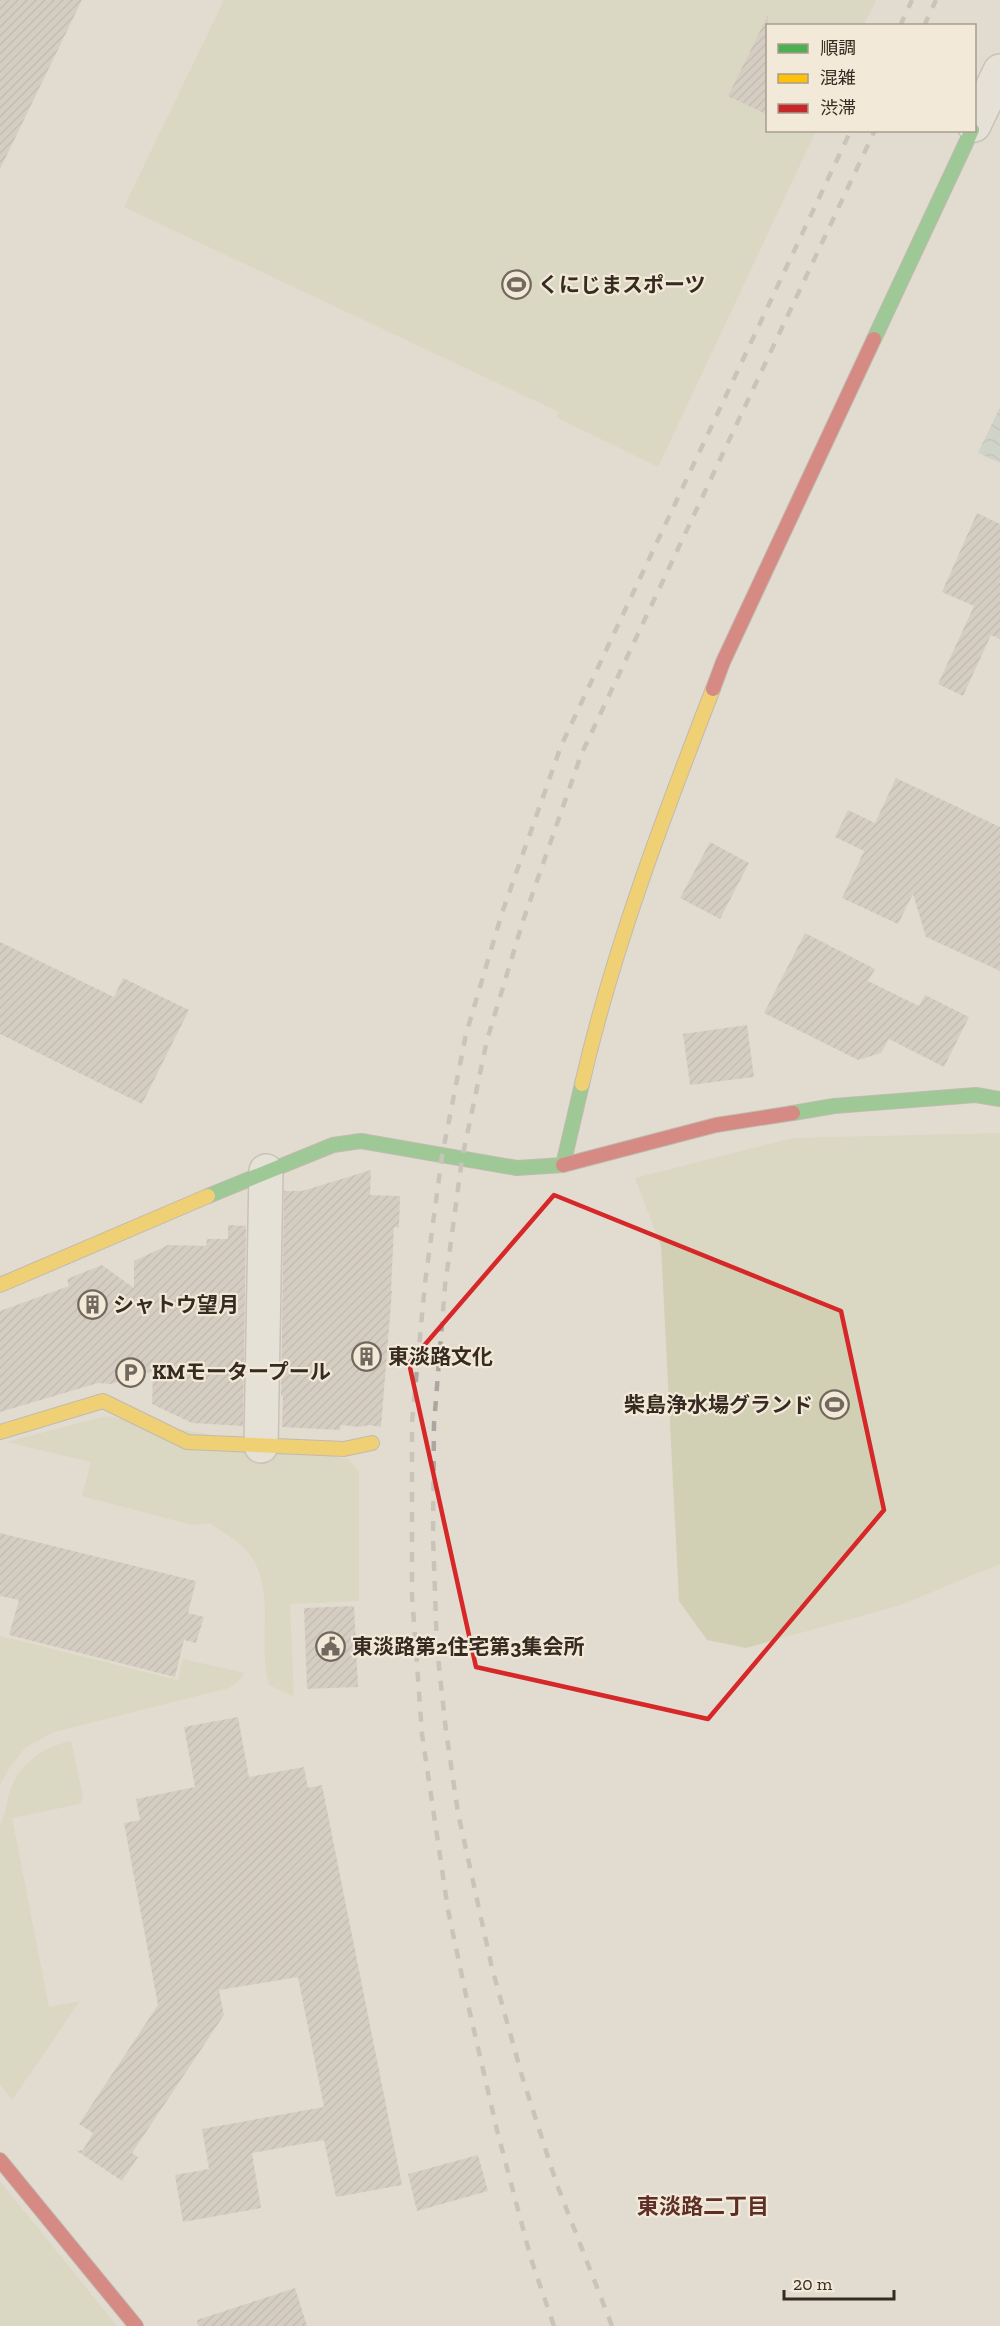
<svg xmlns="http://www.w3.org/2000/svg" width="1000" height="2326" viewBox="0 0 1000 2326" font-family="'Zilla Slab','Noto Sans JP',serif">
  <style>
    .green { fill: #d1d0b4 }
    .water { fill: url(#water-waves) }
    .building { fill: url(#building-hatch) }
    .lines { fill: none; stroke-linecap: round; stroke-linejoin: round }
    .street-casing { stroke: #a8a299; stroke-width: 36 }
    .fast-casing { stroke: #989188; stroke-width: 16 }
    .slow-casing { stroke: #989188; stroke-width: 16 }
    .jam-casing { stroke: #989188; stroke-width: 16 }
    .street { stroke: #ebe7e0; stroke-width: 33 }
    .fast { stroke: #4caf50; stroke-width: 14 }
    .slow { stroke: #ffc107; stroke-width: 14 }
    .jam { stroke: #c62828; stroke-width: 14 }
    .rail { stroke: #aba6a1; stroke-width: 4.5; stroke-dasharray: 10 10; stroke-linecap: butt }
    .marked { fill: none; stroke: #d62828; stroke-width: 4.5; stroke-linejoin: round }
    .labels { text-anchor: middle; stroke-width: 4.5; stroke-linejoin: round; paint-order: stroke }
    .poi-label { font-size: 21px; font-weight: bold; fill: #362a21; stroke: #f2e9d8; text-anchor: start }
    .neighbourhood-label { font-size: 22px; font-weight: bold; fill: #5d2f26; stroke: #f2e9d8 }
  </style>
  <defs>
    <pattern id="water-waves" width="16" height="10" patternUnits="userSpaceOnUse" patternTransform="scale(1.5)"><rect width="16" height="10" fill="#bac7be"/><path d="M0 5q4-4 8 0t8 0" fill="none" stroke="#a0aba3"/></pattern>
    <pattern id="building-hatch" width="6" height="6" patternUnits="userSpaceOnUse" patternTransform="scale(1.5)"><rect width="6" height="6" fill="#c5bbb1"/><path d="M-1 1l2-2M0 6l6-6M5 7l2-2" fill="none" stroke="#a19890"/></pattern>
  </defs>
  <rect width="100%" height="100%" fill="#e2dcd0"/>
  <g class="green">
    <polygon points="224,0 876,0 864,25 768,26 768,130 816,131 658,467 556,417 559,412 124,207"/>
    <polygon points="1000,1133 1000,1564 898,1606 746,1648 707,1640 679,1601 661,1246 635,1178 793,1138"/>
    <path d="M106 1416 348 1459 359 1472V1601L290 1604 294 1697 269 1685C256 1641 279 1585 245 1549 235 1539 221 1531 210 1523L192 1525 82 1496 91 1462 6 1442Z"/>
    <polygon points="0,1636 178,1680 183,1659 245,1673 240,1680 229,1688 54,1732 26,1747 10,1767 0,1785"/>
    <path d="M71 1741 83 1797 80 1804 12 1818 49 2007 80 2001 12 2100 0 2084V1824C7 1813 6 1800 11 1788 21 1762 44 1747 71 1741Z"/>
    <polygon points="0,2181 117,2326 0,2326"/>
  </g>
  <polygon class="water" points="1000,407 1000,463 978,453"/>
  <g class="building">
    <polygon points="0,0 82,0 0,169"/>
    <polygon points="768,15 768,115 728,96"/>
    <polygon points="977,513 1000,524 1000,639 991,635 963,696 938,684 974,606 942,592"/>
    <polygon points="896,778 1000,827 1000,971 926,937 913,894 898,924 842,898 864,851 835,837 848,810 875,823"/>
    <polygon points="710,842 749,863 720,919 680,898"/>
    <polygon points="805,933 875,969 868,981 919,1006 925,995 969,1017 944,1067 889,1039 881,1053 858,1060 764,1013"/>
    <polygon points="0,942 114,997 123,978 189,1010 142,1104 0,1034"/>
    <polygon points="747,1025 754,1077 690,1085 683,1034"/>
    <polygon points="371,1170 370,1195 400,1196 399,1228 394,1227 391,1291 392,1291 381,1427 369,1425 359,1427 341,1425 340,1430 282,1427 283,1395 281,1397 284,1191 302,1191"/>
    <polygon points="228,1225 246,1226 243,1426 192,1423 152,1404 153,1371 111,1384 98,1383 0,1412 0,1311 69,1286 67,1279 102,1265 134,1288 134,1261 168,1245 206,1246 207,1239 228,1239"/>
    <polygon points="0,1533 196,1581 188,1613 204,1617 196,1643 184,1640 175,1677 9,1635 19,1600 0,1596"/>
    <polygon points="354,1606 358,1687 307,1689 304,1608"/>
    <polygon points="238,1717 249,1777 304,1767 308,1788 322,1785 402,2185 336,2197 324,2140 252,2153 261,2208 183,2222 175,2175 209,2169 202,2129 324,2107 298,1977 219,1990 224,2015 132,2153 138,2157 122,2181 77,2151 83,2150 93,2133 79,2124 158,2005 124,1823 140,1820 136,1799 195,1787 184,1727"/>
    <polygon points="478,2155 488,2191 417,2211 408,2174"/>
    <polygon points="295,2288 307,2326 198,2326 197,2320"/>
  </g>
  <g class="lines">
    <defs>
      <g id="street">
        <polyline points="974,125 1000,71"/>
        <polyline points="261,1446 266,1171"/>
      </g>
      <g id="fast">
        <polyline points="874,339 972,130"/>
        <polyline points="793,1113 834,1106 976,1095 1000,1099"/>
        <polyline points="208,1196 333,1145 361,1141 517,1168 563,1165 582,1084"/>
      </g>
      <g id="slow">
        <path d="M582 1084C613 949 663 818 713 689"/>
        <polyline points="0,1285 208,1196"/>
        <polyline points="0,1432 103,1401 187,1442 344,1449 372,1443"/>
      </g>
      <g id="jam">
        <polyline points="713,689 723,662 874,339"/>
        <polyline points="563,1165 716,1125 793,1113"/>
        <polyline points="0,2160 136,2326"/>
      </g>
    </defs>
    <use href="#street" class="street-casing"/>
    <use href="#fast" class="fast-casing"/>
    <use href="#slow" class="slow-casing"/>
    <use href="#jam" class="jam-casing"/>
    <use href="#street" class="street"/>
    <use href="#fast" class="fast"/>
    <use href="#slow" class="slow"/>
    <use href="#jam" class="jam"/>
    <g class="rail">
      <polyline points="900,26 912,0"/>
      <polyline points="924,26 936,0"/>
      <polyline points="554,2326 531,2259 497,2130 467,2000 448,1910 422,1734 412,1595 412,1422 425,1283 442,1156 466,1034 502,913 561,746 851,130"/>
      <polyline points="612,2326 556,2182 522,2076 492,1968 458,1813 446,1731 437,1648 433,1537 434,1424 445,1286 462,1159 487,1040 523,921 581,755 875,130"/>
    </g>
  </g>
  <path d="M0 0H1000V2326H0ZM554 1195 841 1311 884 1510 708 1719 476 1667 409 1363Z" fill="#e2dcd0" fill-opacity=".55" fill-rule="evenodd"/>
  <path class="marked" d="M554 1195 841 1311 884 1510 708 1719 476 1667 409 1363Z"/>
  <defs>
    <symbol id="stadium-ring" viewBox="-11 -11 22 22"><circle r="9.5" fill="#f2e9d8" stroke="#72685e" stroke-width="1.5"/><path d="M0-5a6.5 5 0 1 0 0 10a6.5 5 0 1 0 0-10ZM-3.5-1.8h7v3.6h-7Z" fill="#72685e"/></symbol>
    <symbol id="building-ring" viewBox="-11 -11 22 22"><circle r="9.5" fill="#f2e9d8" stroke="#72685e" stroke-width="1.5"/><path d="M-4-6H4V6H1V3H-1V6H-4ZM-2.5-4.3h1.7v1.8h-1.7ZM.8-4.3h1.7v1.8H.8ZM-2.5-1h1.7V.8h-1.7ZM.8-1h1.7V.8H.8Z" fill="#72685e"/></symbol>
    <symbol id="parking-ring" viewBox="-11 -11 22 22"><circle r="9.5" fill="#f2e9d8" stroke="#72685e" stroke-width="1.5"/><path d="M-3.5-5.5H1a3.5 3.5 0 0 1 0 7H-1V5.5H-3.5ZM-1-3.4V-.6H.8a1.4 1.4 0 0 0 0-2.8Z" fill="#72685e"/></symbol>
    <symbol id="civic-ring" viewBox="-11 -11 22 22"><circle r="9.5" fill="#f2e9d8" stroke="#72685e" stroke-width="1.5"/><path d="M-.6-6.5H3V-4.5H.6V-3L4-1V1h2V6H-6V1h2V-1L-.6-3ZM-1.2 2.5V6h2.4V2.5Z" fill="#72685e"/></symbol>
  </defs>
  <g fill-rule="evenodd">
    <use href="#stadium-ring" x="500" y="268" width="33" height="33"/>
    <use href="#building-ring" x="76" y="1288" width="33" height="33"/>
    <use href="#building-ring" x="350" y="1340" width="33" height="33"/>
    <use href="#parking-ring" x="114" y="1356" width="33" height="33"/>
    <use href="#stadium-ring" x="818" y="1388" width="33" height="33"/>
    <use href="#civic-ring" x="314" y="1630" width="33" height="33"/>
  </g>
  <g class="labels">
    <g class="poi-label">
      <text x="538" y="292">くにじまスポーツ</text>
      <text x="113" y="1312">シャトウ望月</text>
      <text x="388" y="1364">東淡路文化</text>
      <text x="152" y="1379">KMモータープール</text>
      <text x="813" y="1412" text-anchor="end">柴島浄水場グランド</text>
      <text x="352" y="1654">東淡路第2住宅第3集会所</text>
    </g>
    <g class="neighbourhood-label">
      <text x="703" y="2214">東淡路二丁目</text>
    </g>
  </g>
  <rect x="766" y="24" width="210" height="108" fill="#f2e9d8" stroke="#a79d8f" stroke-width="1.5"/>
  <rect x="778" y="44" width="30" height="9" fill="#4caf50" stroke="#a79d8f" stroke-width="1.5"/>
  <text x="820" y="54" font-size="18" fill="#362a21">順調</text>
  <rect x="778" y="74" width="30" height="9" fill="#ffc107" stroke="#a79d8f" stroke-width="1.5"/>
  <text x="820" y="84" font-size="18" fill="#362a21">混雑</text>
  <rect x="778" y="104" width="30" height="9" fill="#c62828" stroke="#a79d8f" stroke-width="1.5"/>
  <text x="820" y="114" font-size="18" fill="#362a21">渋滞</text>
  <path d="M784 2290v9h110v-9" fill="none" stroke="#362a21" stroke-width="3"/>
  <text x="793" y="2290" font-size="18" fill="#362a21" stroke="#f2e9d8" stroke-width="4.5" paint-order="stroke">20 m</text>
</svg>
